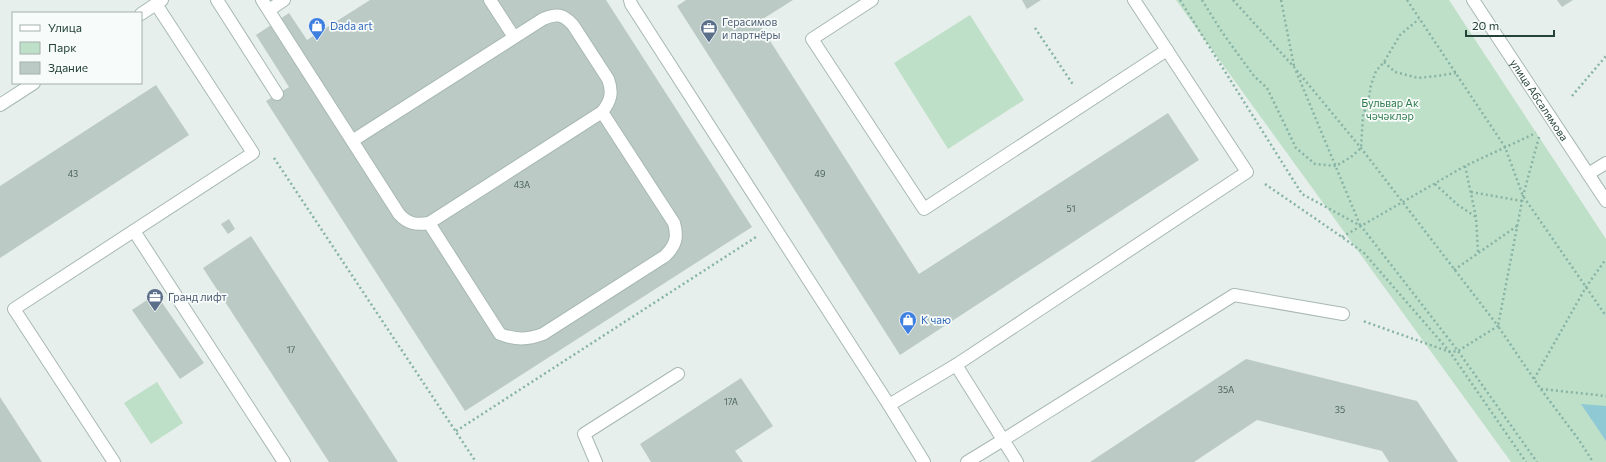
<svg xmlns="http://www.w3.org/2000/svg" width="1606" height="462" viewBox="0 0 1606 462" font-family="Commissioner,sans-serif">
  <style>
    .green { fill: #bfe0c8 }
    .water { fill: #8ec9d4 }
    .building { fill: #bbcac4 }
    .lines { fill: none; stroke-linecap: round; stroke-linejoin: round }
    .lane-casing { stroke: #a8b8b2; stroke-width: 14 }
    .street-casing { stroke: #a8b8b2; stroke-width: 14 }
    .path { stroke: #86b3a5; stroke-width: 2.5; stroke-dasharray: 2 3; stroke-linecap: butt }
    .lane { stroke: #fff; stroke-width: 12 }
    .street { stroke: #fff; stroke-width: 12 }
    .labels { text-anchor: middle; stroke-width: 3.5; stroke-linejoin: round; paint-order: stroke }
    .number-label { font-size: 9px; fill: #4a645c }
    .service-label { font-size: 11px; fill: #4e5e75; stroke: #f7fbf9; text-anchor: start }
    .shop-label { font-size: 11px; fill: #366cbe; stroke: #f7fbf9; text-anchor: start }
    .street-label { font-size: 11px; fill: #24423a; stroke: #f7fbf9 }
    .park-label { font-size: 11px; fill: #2d7a4b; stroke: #f7fbf9 }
  </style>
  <rect width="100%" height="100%" fill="#e6efeb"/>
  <g class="green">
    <polygon points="1176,0 1449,0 1606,239 1606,462 1511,462"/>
    <polygon points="970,15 1024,100 948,149 894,63"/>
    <polygon points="157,382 183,423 151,444 124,403"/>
  </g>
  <polygon class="water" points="1581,404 1606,406 1606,441"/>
  <g class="building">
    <polygon points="370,0 606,0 752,227 465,411 266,101 289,87 256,35 289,13 307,40"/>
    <polygon points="686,0 793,0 758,22 919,274 1168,113 1199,160 900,355 677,6"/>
    <polygon points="1022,0 1041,0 1027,9"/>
    <polygon points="1557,0 1573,0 1562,7"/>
    <polygon points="156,85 189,135 0,258 0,186"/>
    <polygon points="229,219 235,229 228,234 221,224"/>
    <polygon points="251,236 398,462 329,462 203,268"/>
    <polygon points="156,294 204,363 180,379 132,310"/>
    <polygon points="1246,359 1417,401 1458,462 1389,462 1382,451 1257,420 1194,462 1090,462"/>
    <polygon points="741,378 773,426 735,451 743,462 651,462 640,444"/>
    <polygon points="0,397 22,431 42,462 0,462"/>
  </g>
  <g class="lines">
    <defs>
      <g id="lane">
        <polyline points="217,0 277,94"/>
        <path d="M262 0 276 22 399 214C408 224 416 225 429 223L602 112C611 101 613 92 608 79L573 25C563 14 557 13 543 19L352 141"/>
        <polyline points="490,0 514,37"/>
        <polyline points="630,0 631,4 889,405 956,365 1247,172 1134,0"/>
        <polyline points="872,0 812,39 924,209 1167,50"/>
        <polyline points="269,10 284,0"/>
        <polyline points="1588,174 1606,163"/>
        <path d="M429 223 500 334C516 340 527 340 543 334L665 256C676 245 678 237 674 223L602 112"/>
        <polyline points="134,231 284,462"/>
        <polyline points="956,365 1017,462"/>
        <polyline points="889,405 924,462"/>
        <polyline points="114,462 14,309 253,153 156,4"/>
        <polyline points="596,462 584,434 678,374"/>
        <polyline points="967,462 1003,440 1234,295 1343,314"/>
      </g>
      <g id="street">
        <path id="s1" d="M1473 0 1606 201"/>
        <polyline points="141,14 162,0"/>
        <polyline points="0,105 34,83"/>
      </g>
    </defs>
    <use href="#lane" class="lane-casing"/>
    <use href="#street" class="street-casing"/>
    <g class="path">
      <polyline points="1180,0 1302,194 1361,226 1458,351 1537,462"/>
      <polyline points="1202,0 1220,29 1232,46 1254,76 1267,88 1296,148 1315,164 1336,166 1351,157 1361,148 1363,116 1369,97 1371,85 1376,71 1384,62 1400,35 1419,19"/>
      <polyline points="1233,0 1294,67 1361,148 1498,326 1458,351 1450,352 1363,321"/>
      <polyline points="1281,0 1294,66"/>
      <polyline points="1407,0 1505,147 1523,196 1606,316"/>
      <polyline points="1035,28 1074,86"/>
      <polyline points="1384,62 1395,72 1418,78 1437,76 1456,73"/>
      <polyline points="1296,71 1360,225"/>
      <polyline points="1572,96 1606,56"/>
      <polyline points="1539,137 1523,196 1498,326 1540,388 1579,440 1593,462"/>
      <polyline points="274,158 476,462"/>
      <polyline points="1465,166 1476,217 1478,252"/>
      <polyline points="1265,184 1342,237 1364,253 1450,352 1526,462"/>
      <polyline points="1435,184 1458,205 1476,217"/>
      <polyline points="1471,192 1522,201"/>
      <polyline points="1342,237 1465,166 1536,133"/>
      <polyline points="1454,270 1517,226"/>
      <polyline points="1534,379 1586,287 1606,259"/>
      <polyline points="1541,389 1606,396"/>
      <polyline points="456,431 756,237"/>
    </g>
    <use href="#lane" class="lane"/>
    <use href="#street" class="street"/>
  </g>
  <defs>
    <symbol id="shop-pin" viewBox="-11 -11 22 30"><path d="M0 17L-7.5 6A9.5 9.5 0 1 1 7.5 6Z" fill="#3f7fe0" stroke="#f7fbf9"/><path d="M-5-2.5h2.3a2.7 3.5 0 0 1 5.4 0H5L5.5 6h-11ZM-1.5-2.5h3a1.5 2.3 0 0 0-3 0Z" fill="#fff"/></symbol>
    <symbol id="office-pin" viewBox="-11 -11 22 30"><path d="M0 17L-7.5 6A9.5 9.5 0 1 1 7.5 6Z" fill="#5c6f8a" stroke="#f7fbf9"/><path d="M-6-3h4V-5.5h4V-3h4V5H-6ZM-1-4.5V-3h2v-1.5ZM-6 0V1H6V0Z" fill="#fff"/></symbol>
  </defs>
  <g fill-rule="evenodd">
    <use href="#shop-pin" x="307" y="16" width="20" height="27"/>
    <use href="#office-pin" x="699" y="18" width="20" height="27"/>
    <use href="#office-pin" x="145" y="287" width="20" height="27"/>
    <use href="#shop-pin" x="898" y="310" width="20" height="27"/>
  </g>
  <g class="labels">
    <g class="number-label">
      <text x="73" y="177">43</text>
      <text x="820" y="177">49</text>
      <text x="522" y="188">43А</text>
      <text x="1071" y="212">51</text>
      <text x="291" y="353">17</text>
      <text x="1226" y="393">35А</text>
      <text x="731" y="405">17А</text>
      <text x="1340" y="413">35</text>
    </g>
    <g class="service-label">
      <text x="722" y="26">Герасимов<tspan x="722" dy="13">и партнёры</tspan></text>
      <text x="168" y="301">Гранд лифт</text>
    </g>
    <g class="shop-label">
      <text x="330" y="30">Dada art</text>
      <text x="921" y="324">К чаю</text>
    </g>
    <g class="street-label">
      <text dy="4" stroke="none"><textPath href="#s1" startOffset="120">улица Абсалямова</textPath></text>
    </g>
    <g class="park-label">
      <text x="1390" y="107">Бульвар Ак<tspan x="1390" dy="13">чәчәкләр</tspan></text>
    </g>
  </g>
  <rect x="12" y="12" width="130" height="72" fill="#f7fbf9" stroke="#a3b1ad"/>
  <rect x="20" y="25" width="20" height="6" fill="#ffffff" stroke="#a3b1ad"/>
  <text x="48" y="32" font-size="12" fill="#24423a">Улица</text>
  <rect x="20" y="42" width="20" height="12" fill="#bfe0c8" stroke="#a3b1ad"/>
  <text x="48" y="52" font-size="12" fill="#24423a">Парк</text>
  <rect x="20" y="62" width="20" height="12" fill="#bbcac4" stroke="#a3b1ad"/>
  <text x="48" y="72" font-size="12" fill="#24423a">Здание</text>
  <path d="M1466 30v6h88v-6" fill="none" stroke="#24423a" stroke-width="2"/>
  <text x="1472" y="30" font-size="12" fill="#24423a" stroke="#f7fbf9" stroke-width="3" paint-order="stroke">20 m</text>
</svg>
